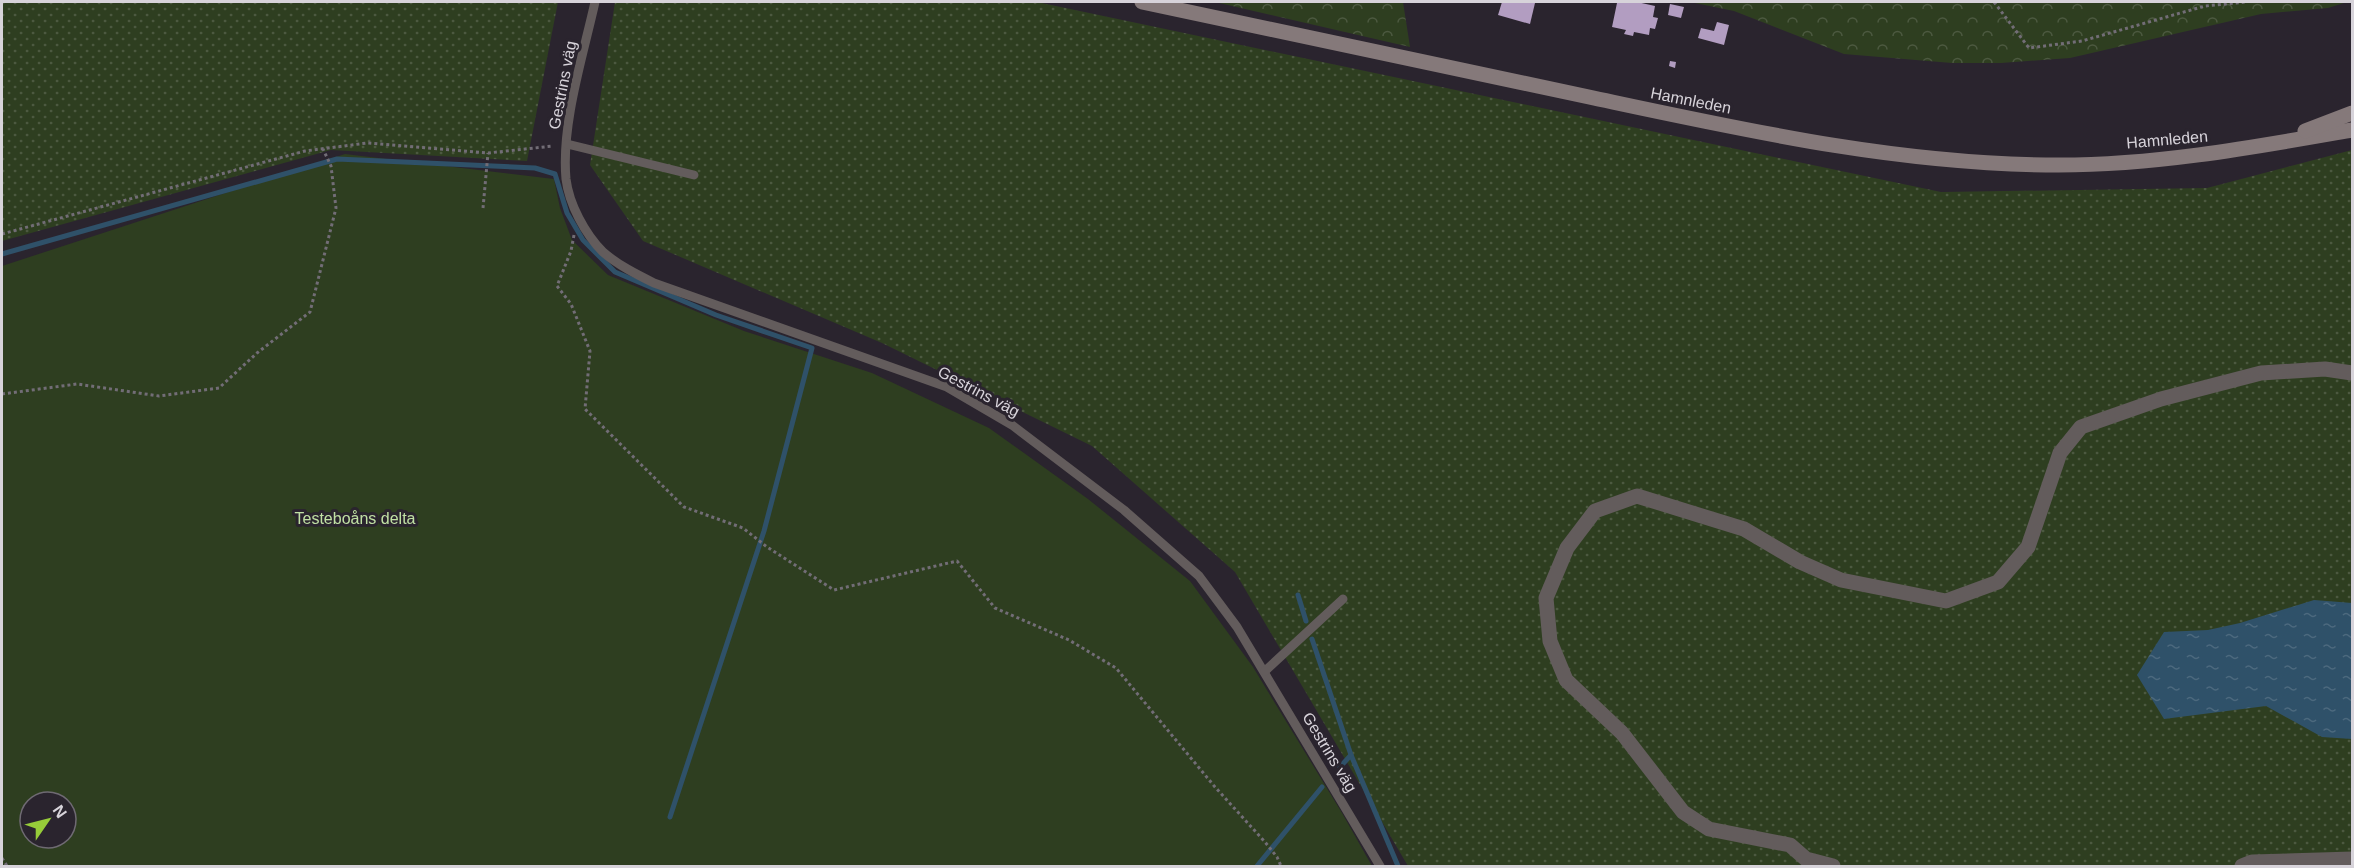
<svg xmlns="http://www.w3.org/2000/svg" width="2354" height="868" viewBox="0 0 2354 868" font-family="Helvetica,sans-serif">
  <style>
    .grass { fill: url(#grass-dots) }
    .forest { fill: url(#forest-crowns) }
    .park { fill: #2e3e20; fill-rule: evenodd }
    .water { fill: url(#water-ripples) }
    .lines { fill: none; stroke-linecap: round; stroke-linejoin: round }
    .stream { stroke: #2f5169; stroke-width: 5 }
    .building { fill: #b29dc1 }
    .path { stroke: #726d76; stroke-width: 3; stroke-dasharray: 3 3; stroke-linecap: butt }
    .lane { stroke: #635c5c; stroke-width: 9 }
    .street { stroke: #635c5c; stroke-width: 15 }
    .secondary { stroke: #85797a; stroke-width: 15 }
    .labels { text-anchor: middle; stroke-width: 6; stroke-linejoin: round; paint-order: stroke }
    .street-label { font-size: 16px; fill: #d7d3da; stroke: #2a242e }
    .park-label { font-size: 16px; fill: #c0e0a4; stroke: #2a242e }
  </style>
  <defs>
    <pattern id="grass-dots" width="8" height="8" patternUnits="userSpaceOnUse" patternTransform="scale(1.5)"><rect width="8" height="8" fill="#2e3e20"/><path d="M2 2h.1M6 6h.1" fill="none" stroke="#4c5940" stroke-width="1.8" stroke-linecap="round"/></pattern>
    <pattern id="forest-crowns" width="20" height="18" patternUnits="userSpaceOnUse" patternTransform="scale(1.5)"><rect width="20" height="18" fill="#2e3e20"/><path d="M2 6a3 3 0 1 1 6 0M12 15a3 3 0 1 1 6 0" fill="none" stroke="#4c5940"/></pattern>
    <pattern id="water-ripples" width="26" height="14" patternUnits="userSpaceOnUse" patternTransform="scale(1.5)"><rect width="26" height="14" fill="#2f5169"/><path d="M2 4q2-2 4 0t4 0M15 11q2-2 4 0t4 0" fill="none" stroke="#4c697e"/></pattern>
  </defs>
  <rect width="100%" height="100%" fill="#2a242e"/>
  <g class="grass">
    <polygon points="2,2 558,2 527,161 331,150 2,241"/>
    <polygon points="615,2 1037,2 1941,192 2207,188 2352,150 2352,866 1408,866 1235,572 1092,446 882,343 643,241 590,165"/>
  </g>
  <g class="forest">
    <polygon points="1215,2 1403,2 1410,47"/>
    <polygon points="1690,2 2347,2 2328,8 2261,14 2070,58 2001,63 1952,63 1844,54 1734,11"/>
  </g>
  <path class="park" d="M345 154 554 179 560 208 572 240 608 275 744 331 872 373 989 428 1088 499 1190 581 1253 667 1342 813 1372 866H2V266ZM30 802H66V838H30Z"/>
  <polygon class="water" points="2314,600 2352,603 2352,739 2322,737 2266,706 2164,719 2137,675 2164,632 2208,630 2240,623"/>
  <g class="lines">
    <g class="stream">
      <polyline points="2,254 337,159 535,168 555,174 567,213 583,240 615,272 716,315 812,348 764,531 670,817"/>
      <polyline points="1298,595 1306,621"/>
      <polyline points="1312,639 1351,755 1398,866"/>
      <polyline points="1340,767 1351,755"/>
      <polyline points="1257,866 1322,787"/>
    </g>
  </g>
  <g class="building">
    <polygon points="1502,2 1535,3 1530,24 1498,15"/>
    <polygon points="1621,2 1637,2 1655,6 1653,17 1658,18 1655,29 1650,28 1649,35 1634,32 1633,36 1624,34 1626,30 1612,27 1617,3"/>
    <polygon points="1670,4 1684,7 1681,18 1668,15"/>
    <polygon points="1717,22 1729,25 1724,45 1698,38 1701,28 1714,31"/>
    <polygon points="1670,61 1676,62 1675,68 1669,66"/>
  </g>
  <g class="lines">
    <g class="path">
      <polyline points="1994,2 2029,48 2082,41 2205,6 2246,2"/>
      <polyline points="483,208 488,153"/>
      <polyline points="2,234 305,151 367,143 488,153 553,146"/>
      <polyline points="574,235 571,251 557,286 571,304 590,351 585,409 684,507 743,528 767,547 834,590 957,561 995,608 1069,640 1116,668 1215,787 1265,842 1277,857 1281,866"/>
      <polyline points="2,394 77,384 159,396 219,388 257,353 310,312 336,208 331,166 323,149"/>
      <polyline points="2,858 7,866"/>
    </g>
    <g class="lane">
      <path d="M595 2C583 56 561 124 566 179 569 204 585 234 603 252 618 265 636 274 654 283L947 387 1012 425 1124 510 1199 576 1237 627 1380 866"/>
      <polyline points="567,144 694,175"/>
      <polyline points="1265,671 1343,599"/>
    </g>
    <g class="street">
      <polyline points="1833,866 1806,859 1790,845 1709,829 1683,812 1622,733 1566,680 1550,641 1546,598 1567,548 1595,511 1637,496 1744,529 1800,562 1841,580 1946,601 1998,582 2028,547 2060,453 2081,427 2161,399 2261,373 2325,369 2352,373"/>
      <polyline points="2242,866 2252,862 2352,859"/>
    </g>
    <g class="secondary">
      <path d="M1142 2C1291 33 1440 65 1589 97 1744 130 1899 165 2059 165 2158 165 2255 147 2352 130"/>
      <polyline points="2305,131 2352,113"/>
    </g>
  </g>
  <g class="labels">
    <g class="street-label">
      <text transform="translate(562 85) rotate(-79)" y="6">Gestrins väg</text>
      <text transform="translate(1691 100) rotate(11)" y="6">Hamnleden</text>
      <text transform="translate(2167 139) rotate(-5)" y="6">Hamnleden</text>
      <text transform="translate(979 391) rotate(28)" y="6">Gestrins väg</text>
      <text transform="translate(1330 752) rotate(59)" y="6">Gestrins väg</text>
    </g>
    <g class="park-label">
      <text x="355" y="524">Testeboåns delta</text>
    </g>
  </g>
  <rect width="2354" height="868" fill="none" stroke="#d7d3da" stroke-width="6"/>
  <g transform="translate(48 820) rotate(55)"><circle r="28" fill="#2a242e" stroke="#6f6a73" stroke-width="1.5"/>
  <path d="M0-4.5L10 22L0 15L-10 22Z" fill="#96cc39"/>
  <text y="-9" font-size="16" font-weight="bold" text-anchor="middle" fill="#d7d3da">N</text>
  </g>
</svg>
